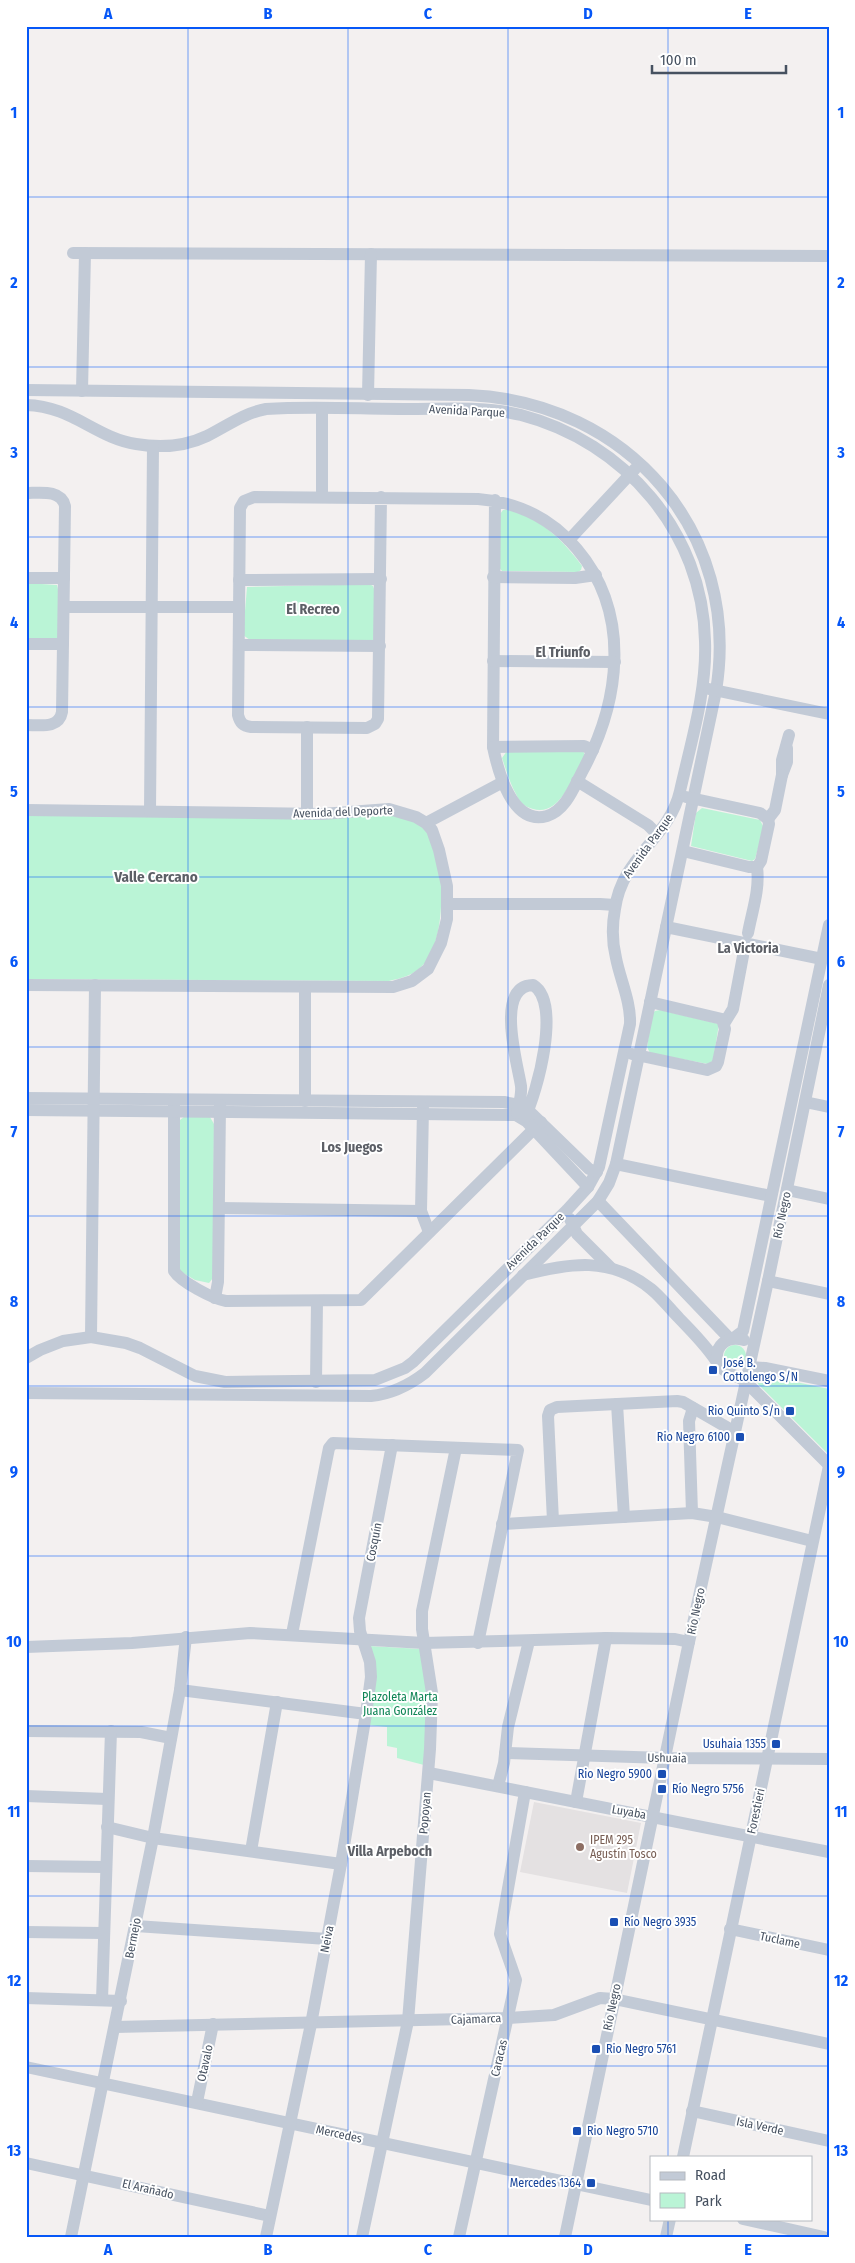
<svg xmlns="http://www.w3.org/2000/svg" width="855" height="2263" viewBox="0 0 855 2263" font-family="'Fira Sans Condensed',sans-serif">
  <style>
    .education { fill: #e4e1e2 }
    .green { fill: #baf4d6 }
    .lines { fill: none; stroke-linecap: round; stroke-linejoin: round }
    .minor { stroke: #c2cad6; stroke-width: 12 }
    .grid { fill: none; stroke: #0657f7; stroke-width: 1; stroke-opacity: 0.55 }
    .transit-dot { fill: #1a4fb4; stroke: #fff; stroke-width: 2 }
    .education-dot { fill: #8d6e63; stroke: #fff; stroke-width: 2 }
    .labels { text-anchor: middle; stroke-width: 4; stroke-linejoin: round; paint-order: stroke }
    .street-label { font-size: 12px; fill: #465160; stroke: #fff }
    .transit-label { font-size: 12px; fill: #164399; stroke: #fff; text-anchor: start }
    .park-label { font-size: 12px; fill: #0d8454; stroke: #fff }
    .education-label { font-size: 12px; fill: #785e54; stroke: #fff; text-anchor: start }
    .neighbourhood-label { font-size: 14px; font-weight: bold; fill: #5c5f66; stroke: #fff }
    .quarter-label { font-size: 15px; font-weight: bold; fill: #5c5f66; stroke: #fff }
    .neatline { fill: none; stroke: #0657f7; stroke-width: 2 }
    .grid-label { font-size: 16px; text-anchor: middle; font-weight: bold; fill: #0657f7 }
  </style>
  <rect width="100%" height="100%" fill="#f3f0f0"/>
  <polygon class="education" points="534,1802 641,1823 627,1893 520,1872"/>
  <g class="green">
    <path d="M510 509C542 520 562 539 582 566L581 570 578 572 502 571 498 566 500 514 503 510Z"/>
    <polygon points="26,583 57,585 58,589 58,638 26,639"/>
    <polygon points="369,584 373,586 374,589 374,635 373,640 250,640 243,635 247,587"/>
    <path d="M507 751H583L585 755C574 774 561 817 533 809 525 807 519 802 516 794 510 783 506 770 502 758Z"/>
    <polygon points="702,808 760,820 764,828 755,859 752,861 691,846 696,813"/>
    <path d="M380 811C396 816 417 818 428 833 446 860 447 941 423 965 414 975 402 978 389 981L26 979V813Z"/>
    <polygon points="660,1010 719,1024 713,1061 708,1064 650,1053 647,1047 652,1014 655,1011"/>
    <polygon points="184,1117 210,1117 214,1124 213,1278 209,1283 195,1280 178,1270 180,1120"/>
    <circle cx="735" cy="1356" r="11"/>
    <polygon points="759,1374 829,1389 829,1455 758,1384 756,1375"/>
    <polygon points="369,1646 421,1649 428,1704 424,1765 397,1758 397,1748 387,1746 387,1727 369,1725"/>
  </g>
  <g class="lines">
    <g class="minor">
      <polyline points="73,253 829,256"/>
      <path d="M26 390 469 395C627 402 742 532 716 691L616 1164 609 1183 598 1201 425 1373C408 1386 392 1394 371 1396L26 1393"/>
      <polyline points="82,391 85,253"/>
      <polyline points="368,395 371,254"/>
      <path d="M26 405C72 406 96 438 136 444 160 448 186 446 207 436 227 426 244 413 266 409 313 406 361 409 408 409 445 409 485 406 521 415 625 442 703 533 705 641 707 691 691 742 680 791 669 839 622 856 615 909 612 925 612 942 616 958 620 979 631 1002 630 1024L599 1167 588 1187 567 1210 413 1362 405 1368 375 1380 225 1382 195 1376 140 1348 126 1343 91 1337 63 1341 40 1350 26 1358"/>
      <path d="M26 493C39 493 61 489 65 506L62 712C59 729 40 725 26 725"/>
      <polyline points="322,497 322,408"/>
      <path d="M381 497 378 719 375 724 367 728 251 727C243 726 240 723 238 715L240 508 244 501 254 497 478 499C518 502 551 518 577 549 632 614 620 702 582 772 574 787 566 810 547 816 512 826 498 771 493 747L495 500"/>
      <polyline points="569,540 635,469"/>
      <polyline points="493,577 575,578 596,575"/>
      <polyline points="26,578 64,578"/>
      <polyline points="239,580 381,579"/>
      <polyline points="64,607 239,607"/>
      <polyline points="26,644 63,644"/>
      <polyline points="239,645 380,646"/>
      <polyline points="493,661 615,662"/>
      <polyline points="709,689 829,714"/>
      <polyline points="493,747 584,746 593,750"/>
      <polyline points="787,748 787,762 782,775 782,760 789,735"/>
      <polyline points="577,781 648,825 657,834"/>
      <polyline points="26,810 322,814 389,809 416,817 426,823 432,830 439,850 447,886 447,919 441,943 428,969 412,981 393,987 26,985"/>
      <polyline points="150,811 153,446"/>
      <polyline points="307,814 307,727"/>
      <polyline points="768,819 775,810 782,775"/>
      <polyline points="426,823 503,782"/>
      <polyline points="683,851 749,867 757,867 761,861 769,824 768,819 760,813 686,797"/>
      <polyline points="448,904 600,904 615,905"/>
      <polyline points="666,927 822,959"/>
      <path d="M748 933C752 911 760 890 757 867"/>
      <polyline points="725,1022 733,1009 743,956"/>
      <polyline points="632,1054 707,1070 716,1066 718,1062 725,1029 722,1019 650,1002"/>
      <polyline points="26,1098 504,1102 519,1105 528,1110 589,1169 597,1172"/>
      <path d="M174 1100V1271C181 1282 213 1299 226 1301L361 1300 541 1122"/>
      <polyline points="305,1101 305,987"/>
      <polyline points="805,1102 829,1107"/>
      <polyline points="423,1108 421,1211 429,1232"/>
      <polyline points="26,1110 516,1115 526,1121 588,1187"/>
      <path d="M517 1113C519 1104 522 1095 521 1086 518 1065 494 986 533 985 562 1002 537 1093 525 1117"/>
      <polyline points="616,1164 771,1196"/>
      <polyline points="787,1190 829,1199"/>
      <polyline points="598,1201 730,1339"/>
      <polyline points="219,1208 421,1211"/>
      <polyline points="570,1219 577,1234 610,1267"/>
      <path d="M523 1275C570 1263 610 1256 651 1289 661 1297 669 1308 678 1317 692 1332 707 1346 718 1364"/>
      <polyline points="768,1281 829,1294"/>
      <polyline points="215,1298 218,1282 220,1105"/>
      <polyline points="91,1337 95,985"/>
      <polyline points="735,1337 743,1331 829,925"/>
      <path d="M744 1340C727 1335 713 1346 718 1364 725 1375 737 1374 746 1382L829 1465"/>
      <polyline points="750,1367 765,1368 829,1381"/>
      <polyline points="316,1382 317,1301"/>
      <polyline points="617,1404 624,1517"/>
      <polyline points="692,1513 689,1421 693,1408"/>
      <polyline points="553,1521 548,1416 550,1410 557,1407 677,1401 683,1402 735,1432"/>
      <polyline points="502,1524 692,1513 717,1517 812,1541"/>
      <polyline points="292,1634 329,1448 333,1443 518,1450 478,1643"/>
      <polyline points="26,1647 132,1643 250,1633 424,1643 606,1638 675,1639 689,1642"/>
      <polyline points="180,1690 366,1714"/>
      <polyline points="26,1731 141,1732 171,1738"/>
      <polyline points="505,1753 665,1758 829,1759"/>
      <polyline points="429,1773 829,1852"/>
      <polyline points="498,1786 504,1763 508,1727 529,1641"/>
      <polyline points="26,1796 107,1799"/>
      <polyline points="576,1802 606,1638"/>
      <polyline points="107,1827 153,1838 341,1864"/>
      <polyline points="251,1851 277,1702"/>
      <polyline points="26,1866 105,1867"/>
      <polyline points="136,1926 327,1939"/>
      <polyline points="730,1929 829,1950"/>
      <polyline points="26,1932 103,1933"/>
      <polyline points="26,1998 121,2001"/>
      <polyline points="102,2000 111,1731"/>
      <polyline points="115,2027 508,2018 554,2015 600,1998 614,1999 829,2044"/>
      <polyline points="26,2067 651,2200"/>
      <polyline points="197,2102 213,2024"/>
      <polyline points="692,2111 829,2141"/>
      <polyline points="683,2157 829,1466"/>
      <polyline points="26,2163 270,2216"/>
      <polyline points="743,2219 824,2237"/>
      <polyline points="71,2237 153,1838 180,1690 186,1637"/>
      <polyline points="266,2237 311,2024 341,1864 366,1714 371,1677 370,1662 360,1631 359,1618 392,1445"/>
      <polyline points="362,2237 408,2021 430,1749 432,1693 422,1629 422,1611 456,1448"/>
      <polyline points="459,2237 516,1980 500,1934 525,1792"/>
      <polyline points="565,2237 689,1642 768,1281 829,985"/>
      <polyline points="666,2237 670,2219"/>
    </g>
  </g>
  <path class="grid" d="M188 26V2237M348 26V2237M508 26V2237M668 26V2157M26 197H829M26 367H829M26 537H829M26 707H829M26 877H829M26 1047H829M26 1216H829M26 1386H829M26 1556H829M26 1726H829M26 1896H829M26 2066H829M668 2219V2237"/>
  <g class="transit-dot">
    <rect x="708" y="1365" width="10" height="10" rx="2.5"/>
    <rect x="785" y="1406" width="10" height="10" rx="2.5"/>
    <rect x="735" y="1432" width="10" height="10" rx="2.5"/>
    <rect x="771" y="1739" width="10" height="10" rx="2.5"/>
    <rect x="657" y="1769" width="10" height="10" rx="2.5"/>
    <rect x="657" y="1784" width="10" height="10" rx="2.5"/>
    <rect x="609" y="1917" width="10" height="10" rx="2.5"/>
    <rect x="591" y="2044" width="10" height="10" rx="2.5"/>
    <rect x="572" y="2126" width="10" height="10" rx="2.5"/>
    <rect x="586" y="2178" width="10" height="10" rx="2.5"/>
  </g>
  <circle class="education-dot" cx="580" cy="1847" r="5"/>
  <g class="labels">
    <g class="street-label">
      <text transform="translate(467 411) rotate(3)" y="4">Avenida Parque</text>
      <text transform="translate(343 812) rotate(-2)" y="4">Avenida del Deporte</text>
      <text transform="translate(648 846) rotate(-54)" y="4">Avenida Parque</text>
      <text transform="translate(782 1215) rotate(-78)" y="4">Río Negro</text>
      <text transform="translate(535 1241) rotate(-44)" y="4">Avenida Parque</text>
      <text transform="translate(374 1542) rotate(-79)" y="4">Cosquín</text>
      <text transform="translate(696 1611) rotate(-78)" y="4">Río Negro</text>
      <text transform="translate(667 1758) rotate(1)" y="4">Ushuaia</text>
      <text transform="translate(756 1811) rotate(-78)" y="4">Forestieri</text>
      <text transform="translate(629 1812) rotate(10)" y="4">Luyaba</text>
      <text transform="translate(425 1813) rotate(-85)" y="4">Popoyan</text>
      <text transform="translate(133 1938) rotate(-79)" y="4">Bermejo</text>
      <text transform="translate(327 1939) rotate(-79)" y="4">Neiva</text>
      <text transform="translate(780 1940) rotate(12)" y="4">Tuclame</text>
      <text transform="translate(612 2007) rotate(-78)" y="4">Río Negro</text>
      <text transform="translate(476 2019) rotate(-2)" y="4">Cajamarca</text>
      <text transform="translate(499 2058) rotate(-77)" y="4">Caracas</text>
      <text transform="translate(205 2063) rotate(-78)" y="4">Otavalo</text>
      <text transform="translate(760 2126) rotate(12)" y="4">Isla Verde</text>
      <text transform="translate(339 2134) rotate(12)" y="4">Mercedes</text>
      <text transform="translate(148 2189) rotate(13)" y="4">El Arañado</text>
    </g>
    <g class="transit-label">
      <text x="723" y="1367">José B.<tspan x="723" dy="14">Cottolengo S/N</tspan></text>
      <text x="780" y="1415" text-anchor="end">Rio Quinto S/n</text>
      <text x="730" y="1441" text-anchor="end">Rio Negro 6100</text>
      <text x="766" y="1748" text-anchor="end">Usuhaia 1355</text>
      <text x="652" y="1778" text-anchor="end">Rio Negro 5900</text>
      <text x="672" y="1793">Río Negro 5756</text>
      <text x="624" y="1926">Río Negro 3935</text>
      <text x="606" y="2053">Rio Negro 5761</text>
      <text x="587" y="2135">Rio Negro 5710</text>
      <text x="581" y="2187" text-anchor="end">Mercedes 1364</text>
    </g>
    <g class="park-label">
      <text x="400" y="1701">Plazoleta Marta<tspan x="400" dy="14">Juana González</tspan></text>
    </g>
    <g class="education-label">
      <text x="590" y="1844">IPEM 295<tspan x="590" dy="14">Agustín Tosco</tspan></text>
    </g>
    <g class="neighbourhood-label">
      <text x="313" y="614">El Recreo</text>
      <text x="563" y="657">El Triunfo</text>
      <text x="748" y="953">La Victoria</text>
      <text x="352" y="1152">Los Juegos</text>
      <text x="390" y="1856">Villa Arpeboch</text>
    </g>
    <g class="quarter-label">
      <text x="156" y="882">Valle Cercano</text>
    </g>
  </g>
  <rect width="855" height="2263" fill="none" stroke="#ffffff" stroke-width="55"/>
  <rect x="650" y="2156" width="162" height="65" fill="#ffffff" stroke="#b5b9bf"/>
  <rect x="660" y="2172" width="25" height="8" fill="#c2cad6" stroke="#b5b9bf"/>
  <text x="695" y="2180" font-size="15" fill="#465160">Road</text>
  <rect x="660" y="2193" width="25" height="15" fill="#baf4d6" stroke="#b5b9bf"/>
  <text x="695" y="2206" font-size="15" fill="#465160">Park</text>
  <path d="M652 65v8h134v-8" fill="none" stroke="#465160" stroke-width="2.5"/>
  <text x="660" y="65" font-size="15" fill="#465160" stroke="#ffffff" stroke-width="4" paint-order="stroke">100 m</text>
  <rect x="28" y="28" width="800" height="2208" class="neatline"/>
  <g class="grid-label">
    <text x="108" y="19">A</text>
    <text x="268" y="19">B</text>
    <text x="428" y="19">C</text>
    <text x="588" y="19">D</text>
    <text x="748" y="19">E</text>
    <text x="14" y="118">1</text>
    <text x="841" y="118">1</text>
    <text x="14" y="288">2</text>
    <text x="841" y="288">2</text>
    <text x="14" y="458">3</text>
    <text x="841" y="458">3</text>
    <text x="14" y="628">4</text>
    <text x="841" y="628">4</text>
    <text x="14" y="797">5</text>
    <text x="841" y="797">5</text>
    <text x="14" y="967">6</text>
    <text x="841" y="967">6</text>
    <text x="14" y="1137">7</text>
    <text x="841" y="1137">7</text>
    <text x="14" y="1307">8</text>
    <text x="841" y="1307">8</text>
    <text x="14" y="1477">9</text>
    <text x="841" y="1477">9</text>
    <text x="14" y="1647">10</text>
    <text x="841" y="1647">10</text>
    <text x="14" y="1817">11</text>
    <text x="841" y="1817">11</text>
    <text x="14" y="1986">12</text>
    <text x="841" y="1986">12</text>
    <text x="14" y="2156">13</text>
    <text x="841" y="2156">13</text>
    <text x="108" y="2255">A</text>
    <text x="268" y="2255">B</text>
    <text x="428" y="2255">C</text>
    <text x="588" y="2255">D</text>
    <text x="748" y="2255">E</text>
  </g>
</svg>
